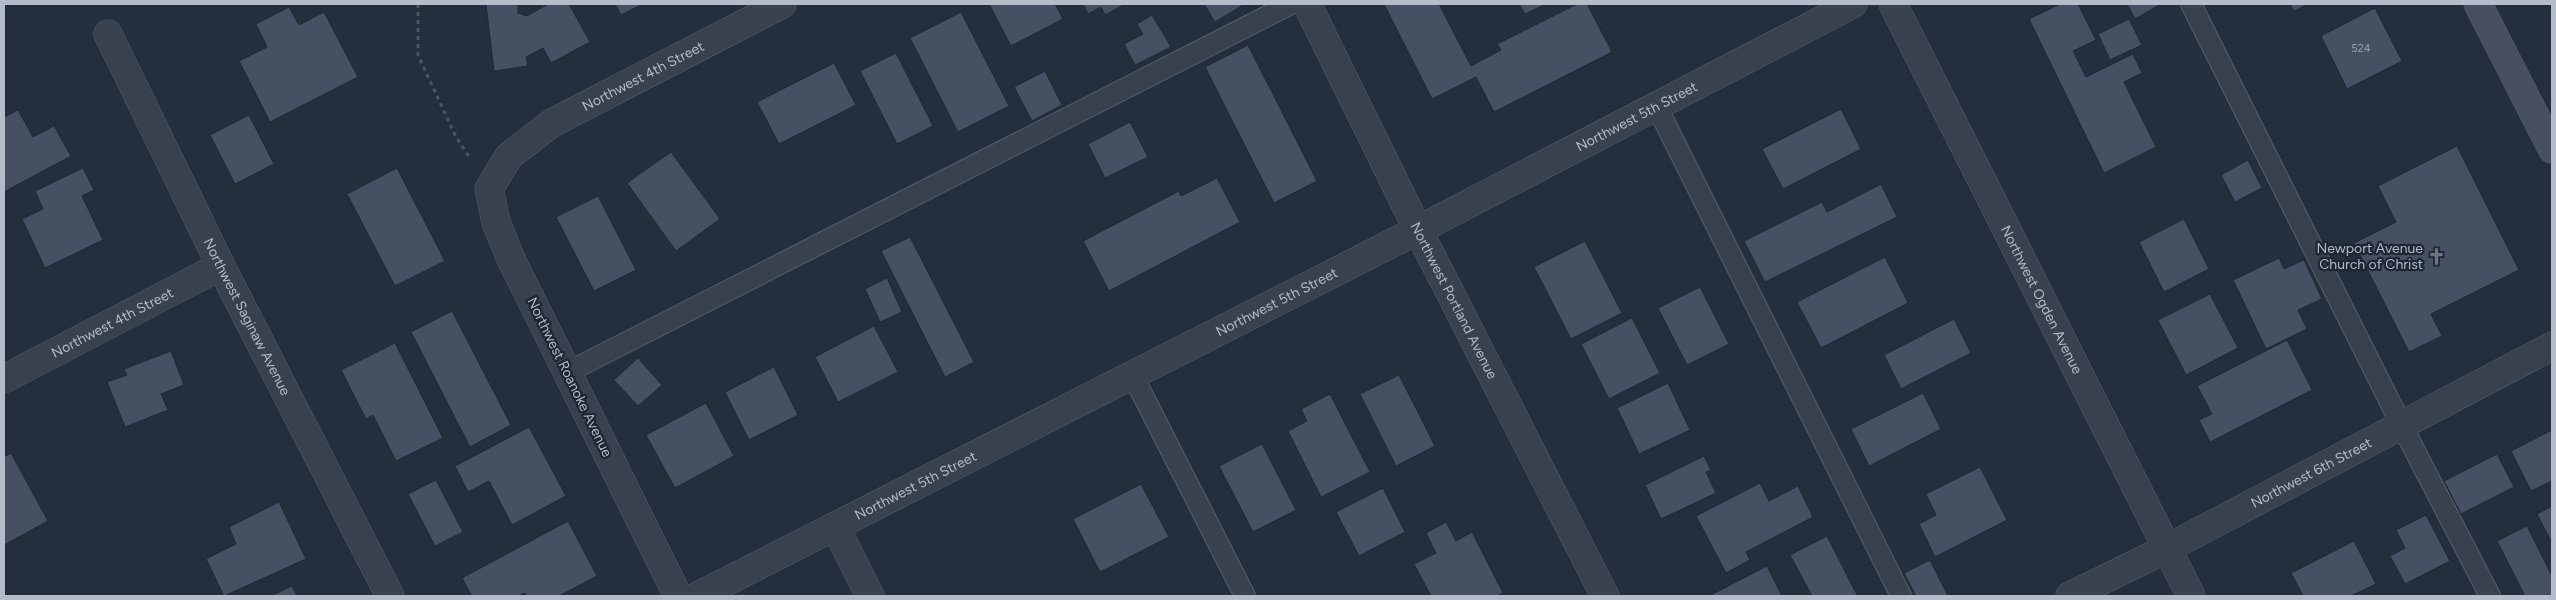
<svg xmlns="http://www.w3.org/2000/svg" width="2556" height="600" viewBox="0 0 2556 600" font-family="Figtree,sans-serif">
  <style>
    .building { fill: #455162; stroke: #1f2835 }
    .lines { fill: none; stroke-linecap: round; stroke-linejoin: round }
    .service-casing { stroke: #565f6c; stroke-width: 22 }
    .minor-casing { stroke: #565f6c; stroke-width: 29 }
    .tertiary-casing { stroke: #565f6c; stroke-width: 29 }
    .secondary-casing { stroke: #565f6c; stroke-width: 29 }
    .path { stroke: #44595c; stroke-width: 3; stroke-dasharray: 4 4; stroke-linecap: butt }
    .service { stroke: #38414e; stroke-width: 20 }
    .minor { stroke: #38414e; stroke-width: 28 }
    .tertiary { stroke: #38414e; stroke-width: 28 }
    .secondary { stroke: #465061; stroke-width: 28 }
    .labels { text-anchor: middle; stroke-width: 4.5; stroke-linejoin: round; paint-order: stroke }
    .number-label { font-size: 11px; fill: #98a1af }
    .street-label { font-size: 14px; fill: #b4bcc9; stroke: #1d2633 }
    .poi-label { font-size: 14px; fill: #b4bcc9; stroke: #1d2633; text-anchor: end }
  </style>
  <rect width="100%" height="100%" fill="#242f3e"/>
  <g class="building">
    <polygon points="486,4 518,4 518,13 527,16 548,4 569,4 590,42 551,63 543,48 526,57 528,66 494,71"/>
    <polygon points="615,4 643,4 621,15"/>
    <polygon points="989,4 1055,4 1063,19 1011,46"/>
    <polygon points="1083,4 1125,4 1105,15 1101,7 1088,14"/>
    <polygon points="1204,4 1242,4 1243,5 1215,22"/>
    <polygon points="1384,4 1439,4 1471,66 1501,50 1497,44 1577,4 1587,4 1612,52 1494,112 1476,77 1432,99"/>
    <polygon points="1519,4 1546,4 1525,14"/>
    <polygon points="2060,4 2078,4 2096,40 2073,51 2086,77 2133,54 2142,73 2124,82 2156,147 2104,173 2029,19"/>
    <polygon points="2127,4 2161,4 2135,19"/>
    <polygon points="2290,4 2308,4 2294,11"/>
    <polygon points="289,7 299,25 324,12 358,77 270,122 239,61 267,47 256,24"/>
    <polygon points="2375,8 2402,61 2347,89 2321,36"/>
    <polygon points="961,12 1009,106 958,132 910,38"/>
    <polygon points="1152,15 1171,47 1135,65 1124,44 1143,34 1137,24"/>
    <polygon points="2129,19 2142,45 2110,60 2098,34"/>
    <polygon points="1248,45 1317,181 1274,203 1205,67"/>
    <polygon points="896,53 933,126 897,144 860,71"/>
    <polygon points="834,63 856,105 779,144 757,102"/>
    <polygon points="1045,71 1062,105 1032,121 1014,87"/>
    <polygon points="1841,109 1861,149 1783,189 1762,149"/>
    <polygon points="18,110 33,137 54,126 71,156 4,192 4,117"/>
    <polygon points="249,115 274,164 235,184 210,135"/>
    <polygon points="1130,122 1148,157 1105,178 1088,144"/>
    <polygon points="2457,146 2519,270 2431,314 2442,336 2409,352 2354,243 2396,222 2378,186"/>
    <polygon points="671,152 720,219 676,251 627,183"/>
    <polygon points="2248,160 2262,188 2235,202 2221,175"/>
    <polygon points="83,168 94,190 82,196 103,240 45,268 22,219 43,209 35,191"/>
    <polygon points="397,168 445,261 395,286 347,194"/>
    <polygon points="1217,178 1240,222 1109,291 1083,241 1179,191 1181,196"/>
    <polygon points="1881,184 1897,217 1765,282 1744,241 1822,202 1827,212"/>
    <polygon points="598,196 636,270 594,291 556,217"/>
    <polygon points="2184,219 2209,269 2164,292 2139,242"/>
    <polygon points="910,237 974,362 945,377 881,251"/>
    <polygon points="1585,241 1622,313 1571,339 1534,267"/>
    <polygon points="1885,257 1908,303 1821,348 1797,302"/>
    <polygon points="2279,258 2284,269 2304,260 2322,299 2298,310 2307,329 2266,349 2233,280"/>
    <polygon points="887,278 902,312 880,322 865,289"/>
    <polygon points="1700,287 1729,344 1687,365 1658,308"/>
    <polygon points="2210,294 2238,348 2186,375 2158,320"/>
    <polygon points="452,311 511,425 470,447 411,332"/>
    <polygon points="1632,318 1660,373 1609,399 1581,344"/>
    <polygon points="1954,319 1971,353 1901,389 1884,355"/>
    <polygon points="874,326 898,372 838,402 815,357"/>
    <polygon points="2287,340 2312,390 2210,442 2199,420 2212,414 2197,386"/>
    <polygon points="395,343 443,438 396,461 373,415 366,419 341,370"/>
    <polygon points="171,351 184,385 161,394 168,410 125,427 107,382 127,375 124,369"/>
    <polygon points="638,358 662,385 638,406 614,380"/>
    <polygon points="774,367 798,415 749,440 725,392"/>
    <polygon points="1399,375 1435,446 1396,466 1360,394"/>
    <polygon points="1668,383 1690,430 1639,454 1617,408"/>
    <polygon points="1923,393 1941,429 1869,466 1851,429"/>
    <polygon points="1330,394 1370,472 1321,497 1288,431 1307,421 1301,409"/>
    <polygon points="706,403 734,456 675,488 646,435"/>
    <polygon points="529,427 566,496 512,525 489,481 468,492 455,466"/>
    <polygon points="2552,430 2552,481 2531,491 2511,451"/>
    <polygon points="1262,444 1296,510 1253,532 1219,466"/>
    <polygon points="11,453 48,521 4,545 4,457"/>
    <polygon points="2497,454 2514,487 2461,514 2444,481"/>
    <polygon points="1704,456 1711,470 1706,472 1716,493 1661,519 1645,485"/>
    <polygon points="1980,467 2007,520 1935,557 1919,524 1936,515 1926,494"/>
    <polygon points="436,480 463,532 435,546 408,494"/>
    <polygon points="1760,483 1769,501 1798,486 1813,517 1746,552 1750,560 1726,573 1696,516"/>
    <polygon points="1141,484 1169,537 1100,572 1073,519"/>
    <polygon points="1383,488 1405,532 1359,556 1336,512"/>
    <polygon points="279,502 306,559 224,596 206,559 236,544 229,527"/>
    <polygon points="2552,506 2552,543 2537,514"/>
    <polygon points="2426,515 2450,561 2405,584 2390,556 2405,548 2396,530"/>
    <polygon points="568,521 597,576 559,596 527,596 525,593 518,596 472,596 462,578"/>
    <polygon points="1446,522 1456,541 1472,532 1503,593 1497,596 1431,596 1414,564 1436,553 1426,533"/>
    <polygon points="2527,526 2552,576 2552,596 2525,596 2497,541"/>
    <polygon points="1827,536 1857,595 1854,596 1812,596 1790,555"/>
    <polygon points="2354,541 2376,584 2351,596 2303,596 2291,573"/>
    <polygon points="1930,560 1948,596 1916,596 1904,573"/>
    <polygon points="1767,566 1782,596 1709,596"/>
    <polygon points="292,586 297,596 271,596"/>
  </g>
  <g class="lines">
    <defs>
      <g id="service">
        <polyline points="2191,4 2402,426 2490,596"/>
        <polyline points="1656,105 1901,596"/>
        <polyline points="568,372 1291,4"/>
        <polyline points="1132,374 1245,596"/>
      </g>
      <g id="minor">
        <path id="s1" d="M1893 4 2191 596"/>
        <path id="s2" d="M108 34 221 266 390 596"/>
        <path id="s3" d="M4 379 221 266"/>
        <polyline points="835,526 870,596"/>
        <path id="s4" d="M678 596 510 257 496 222 489 189 509 156 552 123 782 4"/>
        <path id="s5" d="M698 596 1418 230 1853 4"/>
        <path id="s6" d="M2070 596 2166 549 2552 346"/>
      </g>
      <g id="tertiary">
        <path id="s7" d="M1307 4 1418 230 1605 596"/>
      </g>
      <polyline id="secondary" points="2478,4 2552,149"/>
    </defs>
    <use href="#service" class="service-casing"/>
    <use href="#minor" class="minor-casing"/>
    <use href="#tertiary" class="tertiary-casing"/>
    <use href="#secondary" class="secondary-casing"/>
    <polyline class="path" points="418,4 418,55 456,137 470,158"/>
    <use href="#service" class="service"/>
    <use href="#minor" class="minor"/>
    <use href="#tertiary" class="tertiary"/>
    <use href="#secondary" class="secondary"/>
  </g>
  <defs>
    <symbol id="church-bare" viewBox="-9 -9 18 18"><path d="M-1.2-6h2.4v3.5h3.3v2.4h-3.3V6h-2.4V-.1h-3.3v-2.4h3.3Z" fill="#6b7280" stroke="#1d2633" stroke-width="2.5" paint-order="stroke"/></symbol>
  </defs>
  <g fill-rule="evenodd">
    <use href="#church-bare" x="2424" y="244" width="25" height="25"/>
  </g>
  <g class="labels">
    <g class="number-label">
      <text x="2361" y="52">524</text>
    </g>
    <g class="street-label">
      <text dy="5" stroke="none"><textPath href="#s4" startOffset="645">Northwest 4th Street</textPath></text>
      <text dy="5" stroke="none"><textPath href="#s5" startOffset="1054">Northwest 5th Street</textPath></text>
      <text dy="5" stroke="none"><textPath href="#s1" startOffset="331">Northwest Ogden Avenue</textPath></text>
      <text dy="5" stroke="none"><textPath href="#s5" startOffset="649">Northwest 5th Street</textPath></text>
      <text dy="5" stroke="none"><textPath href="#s7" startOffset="331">Northwest Portland Avenue</textPath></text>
      <text dy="5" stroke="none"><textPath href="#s2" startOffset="315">Northwest Saginaw Avenue</textPath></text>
      <text dy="5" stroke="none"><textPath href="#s3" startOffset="122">Northwest 4th Street</textPath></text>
      <text transform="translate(570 377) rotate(64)" y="5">Northwest Roanoke Avenue</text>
      <text dy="5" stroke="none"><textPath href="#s6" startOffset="271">Northwest 6th Street</textPath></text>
      <text dy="5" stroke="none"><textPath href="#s5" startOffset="244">Northwest 5th Street</textPath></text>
    </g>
    <g class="poi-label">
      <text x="2423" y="253">Newport Avenue<tspan x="2423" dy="16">Church of Christ</tspan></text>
    </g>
  </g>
  <rect width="2556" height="600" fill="none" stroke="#b4bcc9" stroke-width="10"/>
</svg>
